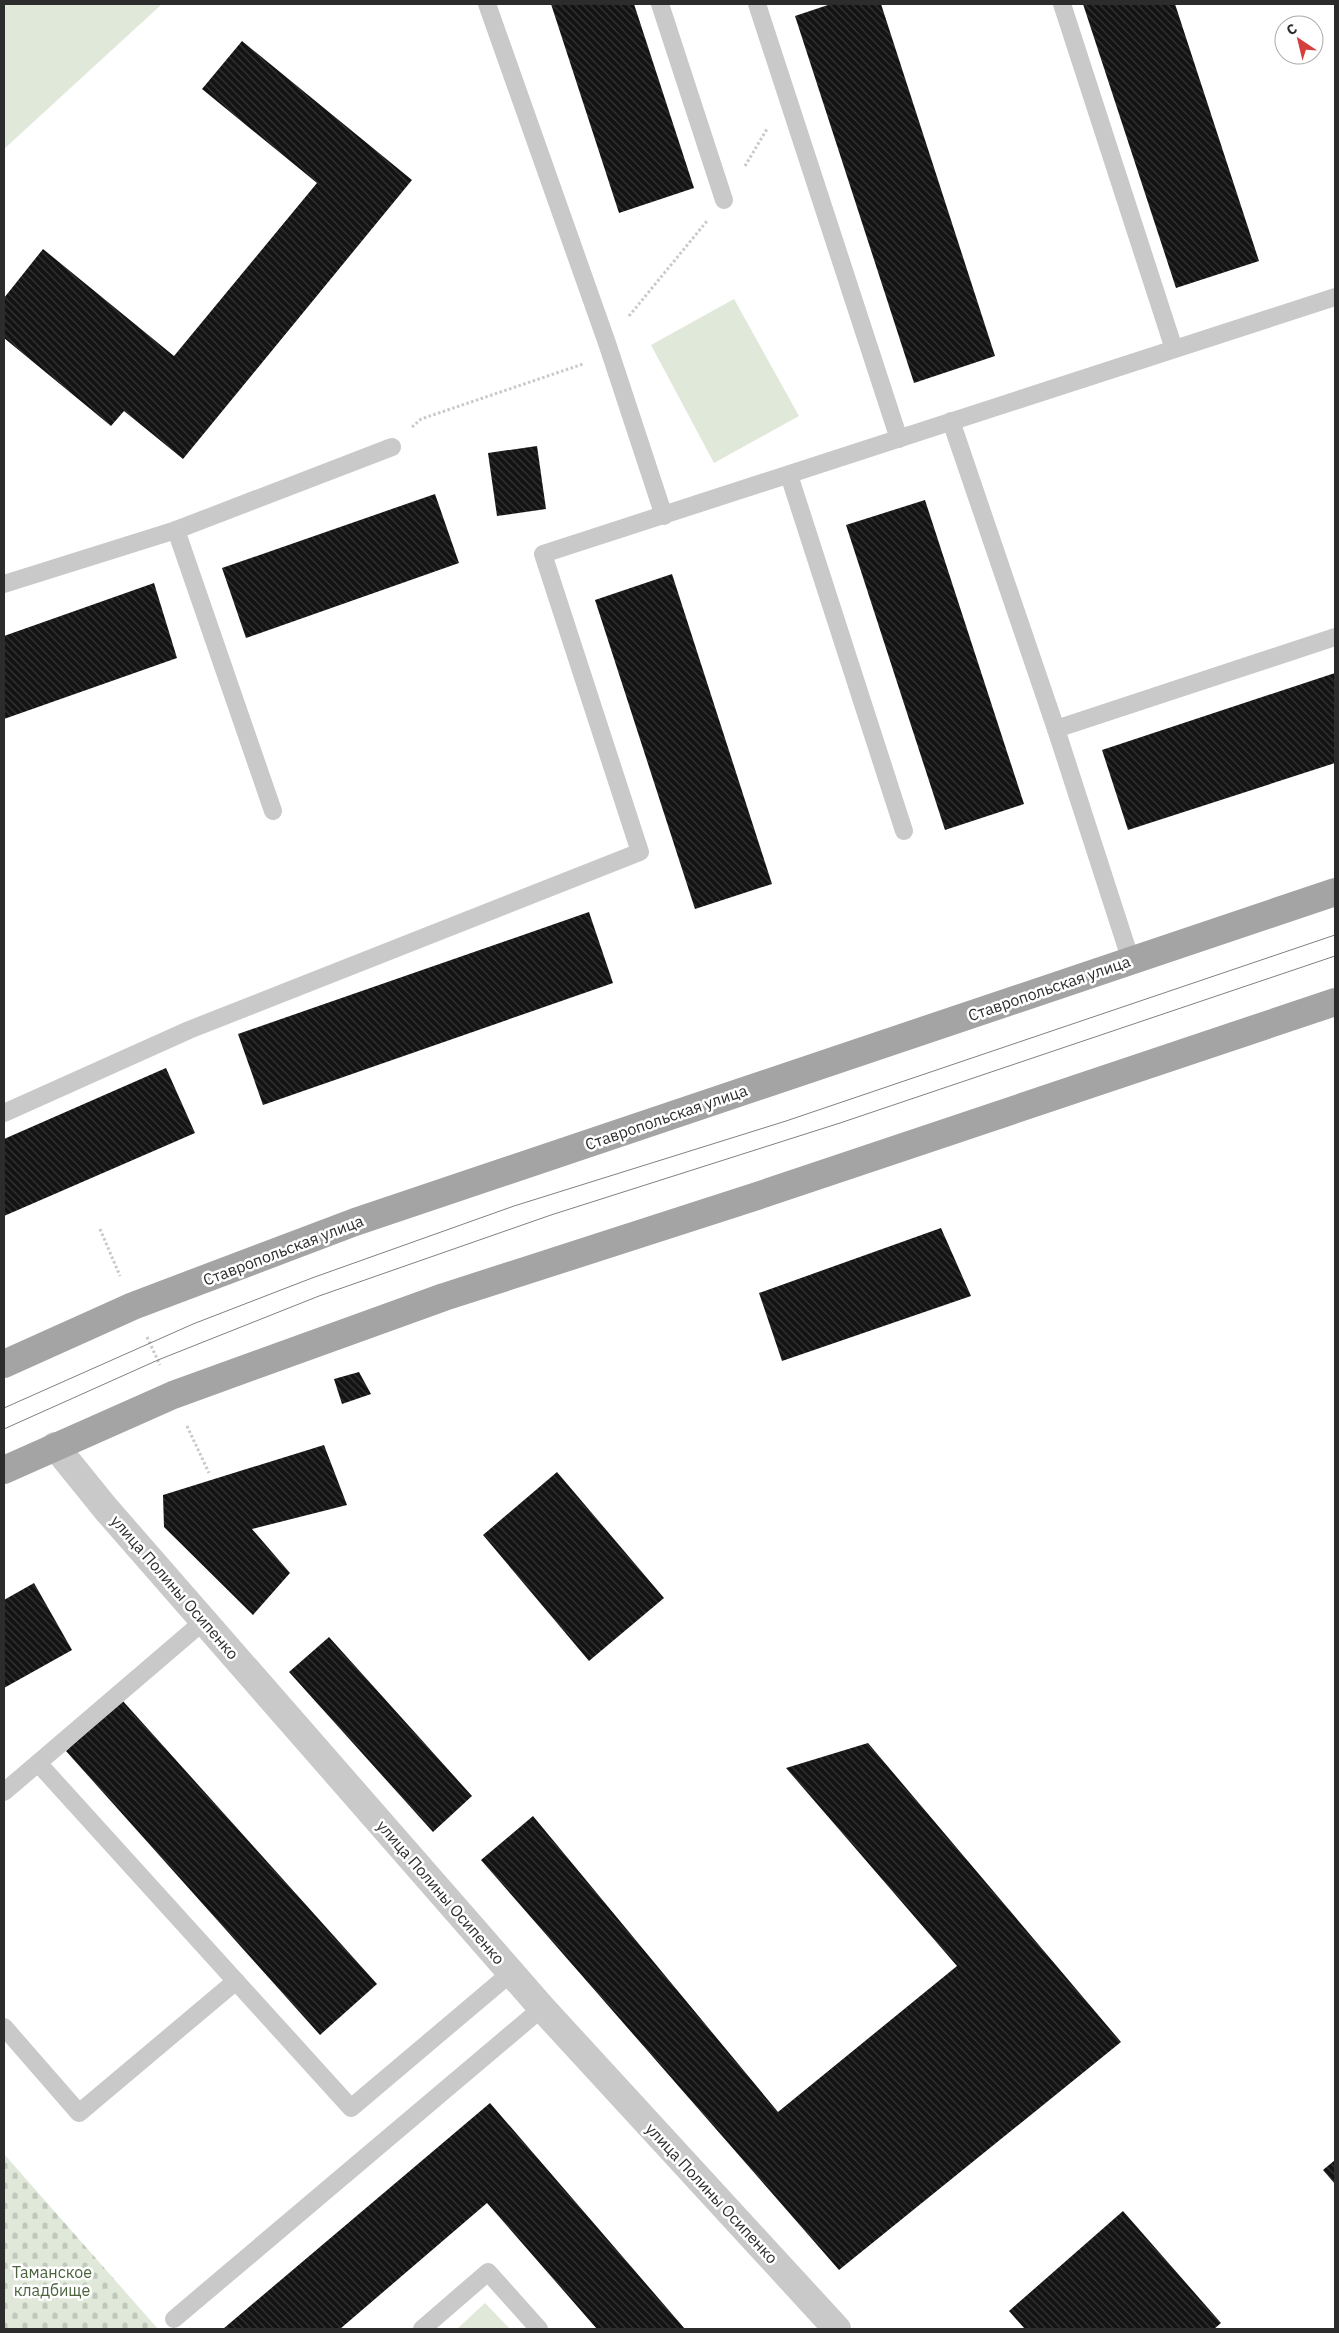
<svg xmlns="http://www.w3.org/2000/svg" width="1339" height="2333" viewBox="0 0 1339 2333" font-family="'IBM Plex Sans',sans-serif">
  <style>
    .cemetery { fill: url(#cemetery-stones) }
    .park { fill: #e0e8da }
    .building { fill: url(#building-back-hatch) }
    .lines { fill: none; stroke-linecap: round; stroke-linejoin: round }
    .path { stroke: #c9c9c9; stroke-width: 3; stroke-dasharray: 2.5 2.5; stroke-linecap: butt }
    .lane { stroke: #c9c9c9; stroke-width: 18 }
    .street { stroke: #c9c9c9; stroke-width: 28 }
    .primary { stroke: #a4a4a4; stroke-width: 28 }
    .tram { stroke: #818181; stroke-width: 1 }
    .labels { text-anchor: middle; stroke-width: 5; stroke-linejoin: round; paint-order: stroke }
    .street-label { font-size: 16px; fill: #2c2c2c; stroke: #fff }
    .park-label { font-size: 16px; fill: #4c633e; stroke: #fff }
  </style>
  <defs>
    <pattern id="cemetery-stones" width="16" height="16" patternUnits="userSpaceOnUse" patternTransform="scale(1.25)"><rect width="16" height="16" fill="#e0e8da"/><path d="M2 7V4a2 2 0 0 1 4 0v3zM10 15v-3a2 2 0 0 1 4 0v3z" fill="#c0c7bb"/></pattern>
    <pattern id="building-back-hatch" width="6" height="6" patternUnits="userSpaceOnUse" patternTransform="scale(1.25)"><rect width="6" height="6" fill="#131313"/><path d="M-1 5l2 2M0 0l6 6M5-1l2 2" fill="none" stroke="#363636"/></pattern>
  </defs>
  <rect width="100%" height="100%" fill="#fff"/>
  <polygon class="cemetery" points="4,2154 158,2329 4,2329"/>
  <g class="park">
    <polygon points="4,4 162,4 4,149"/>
    <polygon points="734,299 799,416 714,463 651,345"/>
    <polygon points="485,2303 510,2329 457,2329"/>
  </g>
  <g class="building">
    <polygon points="551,4 634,4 694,188 619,213"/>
    <polygon points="831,4 881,4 995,356 914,383 795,16"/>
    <polygon points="1083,4 1175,4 1259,261 1176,288"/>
    <polygon points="242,41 412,180 183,459 124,411 111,426 4,338 4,298 43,249 174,356 317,183 202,89"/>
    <polygon points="537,446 546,509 497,516 488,453"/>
    <polygon points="435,494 459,563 246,638 222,568"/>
    <polygon points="925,500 1024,804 945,830 846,525"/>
    <polygon points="672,574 772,884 695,909 595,600"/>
    <polygon points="154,583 177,658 4,719 4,636"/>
    <polygon points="1335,673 1335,763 1128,830 1102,750"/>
    <polygon points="589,912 613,983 263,1105 238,1034"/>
    <polygon points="166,1068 195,1133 4,1216 4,1139"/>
    <polygon points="941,1228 971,1296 782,1361 759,1293"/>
    <polygon points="359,1372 371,1394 342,1404 334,1379"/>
    <polygon points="324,1445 347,1505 252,1529 290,1573 253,1615 164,1527 163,1495"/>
    <polygon points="557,1472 664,1598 589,1661 483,1535"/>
    <polygon points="34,1583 72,1650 4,1688 4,1600"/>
    <polygon points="329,1637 472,1796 433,1832 289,1672"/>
    <polygon points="122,1700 377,1984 320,2035 66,1751"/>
    <polygon points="868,1743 1121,2042 839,2270 481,1860 533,1816 778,2112 957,1966 786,1768"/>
    <polygon points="490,2103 685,2329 597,2329 487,2203 340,2329 223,2329"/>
    <polygon points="1335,2160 1335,2184 1323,2170"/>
    <polygon points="1123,2211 1221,2323 1214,2329 1025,2329 1009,2311"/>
  </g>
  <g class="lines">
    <g class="path">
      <polyline points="745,166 767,129"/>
      <polyline points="629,316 707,221"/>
      <polyline points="412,427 421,419 583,364"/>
      <polyline points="100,1229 120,1276"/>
      <polyline points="147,1337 160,1365"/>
      <polyline points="187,1426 209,1473"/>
    </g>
    <g class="lane">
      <polyline points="487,4 607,343 664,516"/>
      <polyline points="660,4 724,200"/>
      <polyline points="757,4 899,439"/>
      <polyline points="1062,4 1174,349"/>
      <polyline points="951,421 1056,729 1131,961"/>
      <polyline points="789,475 904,831"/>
      <polyline points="176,530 273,811"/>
      <polyline points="4,584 176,530 392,447"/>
      <polyline points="1056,729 1335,637"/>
      <polyline points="4,1113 189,1030 640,852 543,554 1335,297"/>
      <polyline points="205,1620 38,1763 351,2108 512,1972"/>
      <polyline points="4,1792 38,1763"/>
      <polyline points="4,2027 79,2113 236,1981"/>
      <polyline points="174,2319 542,2008"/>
      <polyline points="422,2329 488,2272 539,2329"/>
    </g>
    <polyline class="street" points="55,1446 106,1509 542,2008 837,2329"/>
    <g class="primary">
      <polyline points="4,1364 133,1306 355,1222 1335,892"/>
      <polyline points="4,1470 173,1395 444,1297 760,1195 1335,1002"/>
    </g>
    <g class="tram">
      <polyline points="4,1408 193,1324 312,1278 514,1206 786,1121 1335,935"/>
      <polyline points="4,1429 158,1360 319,1296 551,1215 840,1123 1335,956"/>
    </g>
  </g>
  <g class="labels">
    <g class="street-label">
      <text transform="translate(1049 988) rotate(-19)" y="6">Ставропольская улица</text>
      <text transform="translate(666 1117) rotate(-19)" y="6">Ставропольская улица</text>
      <text transform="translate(283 1250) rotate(-21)" y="6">Ставропольская улица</text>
      <text transform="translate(175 1587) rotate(49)" y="6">улица Полины Осипенко</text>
      <text transform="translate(441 1892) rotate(49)" y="6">улица Полины Осипенко</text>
      <text transform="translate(712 2193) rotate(47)" y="6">улица Полины Осипенко</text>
    </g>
    <g class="park-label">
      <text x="52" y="2278">Таманское<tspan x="52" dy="18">кладбище</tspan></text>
    </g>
  </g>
  <rect width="1339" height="2333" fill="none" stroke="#2c2c2c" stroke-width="10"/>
  <g transform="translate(1299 40) rotate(325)"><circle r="24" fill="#ffffff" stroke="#ababab"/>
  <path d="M0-4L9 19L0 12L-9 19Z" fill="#d43f3c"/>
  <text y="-8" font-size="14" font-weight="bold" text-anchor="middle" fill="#2c2c2c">С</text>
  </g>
</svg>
